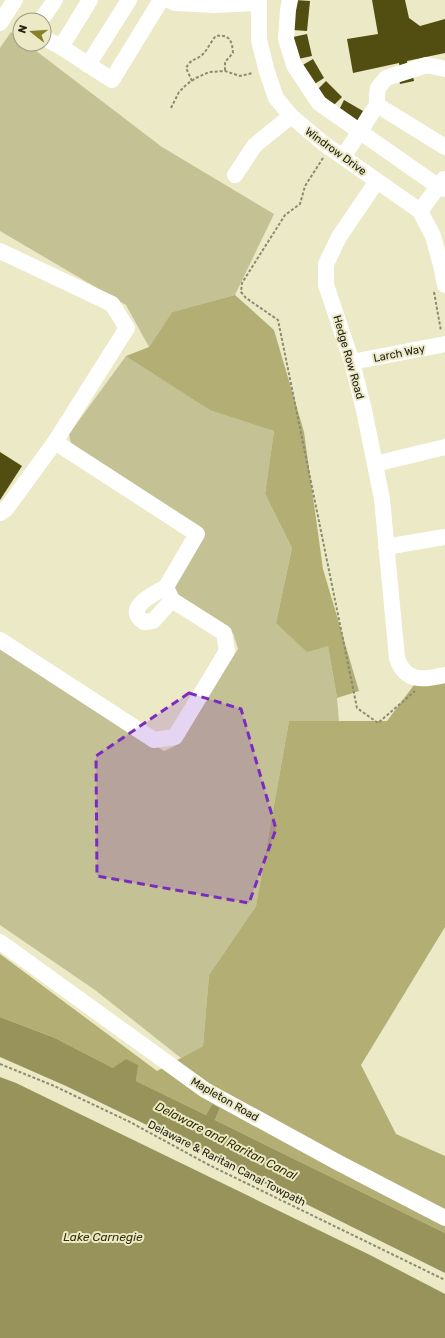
<svg xmlns="http://www.w3.org/2000/svg" width="445" height="1338" viewBox="0 0 445 1338" font-family="Rubik,sans-serif">
  <style>
    .green { fill: #c4c194 }
    .forest { fill: #b3ae74 }
    .water { fill: #98935a }
    .building { fill: #524d11 }
    .lines { fill: none; stroke-linecap: round; stroke-linejoin: round }
    .path { stroke: #8c8a71; stroke-width: 2; stroke-dasharray: 3 2; stroke-linecap: butt }
    .minor { stroke: #fff; stroke-width: 16 }
    .marked { fill: #7b2cbf; fill-opacity: 0.2; stroke: #7b2cbf; stroke-width: 3; stroke-dasharray: 8 5; stroke-linejoin: round }
    .labels { text-anchor: middle; stroke-width: 4; stroke-linejoin: round; paint-order: stroke }
    .street-label { font-size: 11px; fill: #222114; stroke: #ece9c6 }
    .water-label { font-size: 12px; font-style: italic; fill: #342f00; stroke: #ece9c6 }
  </style>
  <rect width="100%" height="100%" fill="#ece9c6"/>
  <g class="green">
    <polygon points="11,32 20,39 20,44 27,44 162,147 274,214 235,295 172,312 149,347 126,305 0,231 0,48"/>
    <polygon points="126,356 255,424 274,431 265,494 292,548 276,623 328,646 337,698 339,721 289,721 256,906 209,975 203,1046 181,1058 95,990 0,925 0,645 164,751 175,746 238,649 233,633 176,593 175,587 199,536 71,444 69,434"/>
  </g>
  <g class="forest">
    <polygon points="235,295 274,330 304,432 323,569 359,691 337,698 328,646 307,652 276,623 292,548 265,494 274,431 210,410 126,356 149,347 172,312"/>
    <polygon points="445,674 445,927 361,1065 396,1134 445,1156 445,1233 215,1120 220,1108 212,1104 206,1115 136,1081 137,1065 113,1068 55,1038 0,1017 0,954 157,1071 203,1046 209,975 256,906 289,721 387,721 420,677"/>
  </g>
  <g class="water">
    <polygon points="0,1017 55,1038 113,1068 126,1059 138,1065 136,1081 206,1115 212,1104 220,1108 215,1120 445,1233 445,1273 149,1126 66,1086 0,1057"/>
    <polygon points="0,1077 16,1083 370,1255 445,1294 445,1338 0,1338"/>
  </g>
  <g class="building">
    <polygon points="295,0 310,1 307,31 293,30"/>
    <polygon points="372,0 405,0 409,18 420,26 445,19 445,53 407,61 408,68 411,67 414,81 400,84 397,69 400,69 399,63 353,73 347,39 378,34"/>
    <polygon points="307,34 312,56 298,59 293,37"/>
    <polygon points="313,59 324,78 313,85 301,66"/>
    <polygon points="326,81 342,97 333,106 317,90"/>
    <polygon points="344,100 363,111 356,123 338,112"/>
    <polygon points="0,452 22,466 0,500"/>
  </g>
  <g class="lines">
    <g class="path">
      <path d="M192 81 186 68C192 57 196 61 203 54 208 49 211 41 216 36 230 34 232 41 233 53L225 62V71"/>
      <polyline points="171,108 179,92 187,84 196,78 209,72 225,71 240,76 253,73"/>
      <polyline points="323,158 305,186 300,204 285,215 242,283 241,292 246,298 278,320 357,708 378,723 415,691"/>
      <polyline points="434,292 441,331"/>
      <polyline points="0,1064 52,1085 130,1122 209,1165 445,1280"/>
    </g>
    <g class="minor">
      <polyline points="90,0 61,47 112,80 161,0"/>
      <polyline points="168,0 175,3 214,5 258,3"/>
      <polyline points="259,0 259,40 267,72 276,98 291,116 323,143 420,211 433,236 442,269 445,285"/>
      <polyline points="290,0 288,10 286,39 294,65 319,103 439,187 445,189"/>
      <polyline points="41,20 55,0"/>
      <polyline points="0,23 15,0"/>
      <polyline points="44,38 61,47"/>
      <polyline points="88,65 129,0"/>
      <polyline points="377,105 377,95 378,88 386,78 427,65 445,69"/>
      <polyline points="343,157 377,105 445,147"/>
      <polyline points="235,175 255,145 291,116"/>
      <path d="M377 181 339 237 326 264V285L352 362 364 410 382 499 397 658C405 683 424 680 445 675"/>
      <polyline points="420,211 444,179"/>
      <polyline points="0,251 112,304 127,328 55,442 197,534 166,587 172,600 224,633 227,651 175,737 154,740 0,640"/>
      <polyline points="352,362 445,344"/>
      <polyline points="375,464 445,447"/>
      <polyline points="0,513 6,509 55,442"/>
      <polyline points="386,547 445,537"/>
      <path d="M166 587C156 593 122 608 144 622L153 621 172 600"/>
      <polyline points="0,942 205,1090 337,1162 445,1218"/>
    </g>
  </g>
  <path class="marked" d="M189 693 241 709 276 829 249 903 97 876 96 756Z"/>
  <g class="labels">
    <g class="street-label">
      <text transform="translate(336 151) rotate(36)" y="4">Windrow Drive</text>
      <text transform="translate(399 353) rotate(-11)" y="4">Larch Way</text>
      <text transform="translate(349 357) rotate(74)" y="4">Hedge Row Road</text>
      <text transform="translate(225 1099) rotate(30)" y="4">Mapleton Road</text>
      <text transform="translate(227 1163) rotate(27)" y="4">Delaware &amp; Raritan Canal Towpath</text>
    </g>
    <g class="water-label">
      <text transform="translate(226 1141) rotate(27)" y="4">Delaware and Raritan Canal</text>
      <text x="103" y="1241">Lake Carnegie</text>
    </g>
  </g>
  <g transform="translate(32 32) rotate(287)"><circle r="19" fill="#ece9c6" stroke="#9b997f"/>
  <path d="M0-3L7 15L0 10L-7 15Z" fill="#898129"/>
  <text y="-6" font-size="11" font-weight="bold" text-anchor="middle" fill="#222114">N</text>
  </g>
</svg>
